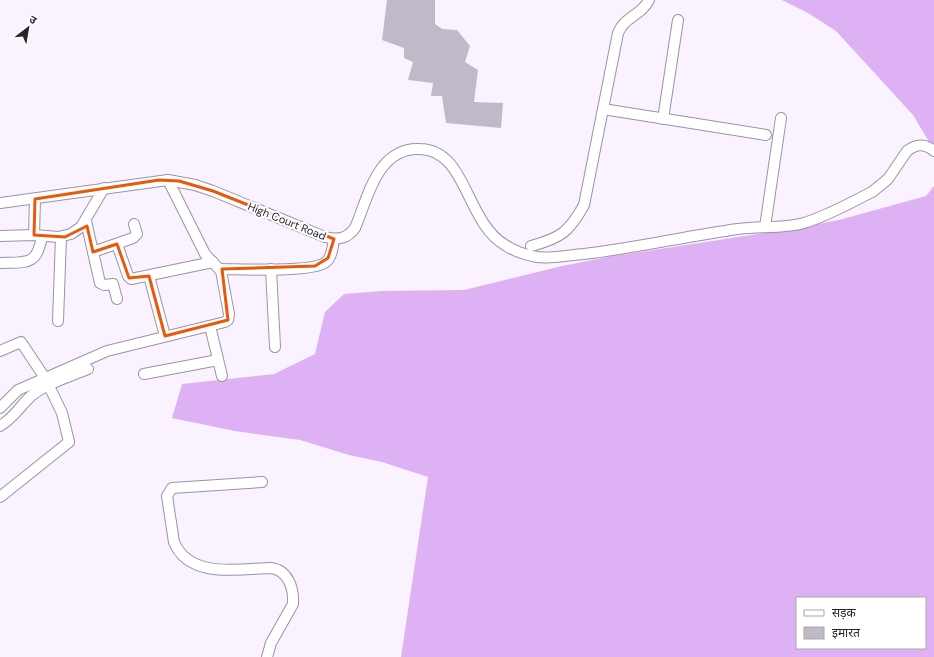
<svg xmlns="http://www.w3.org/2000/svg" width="934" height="657" viewBox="0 0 934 657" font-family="'DM Sans','Noto Sans Devanagari',sans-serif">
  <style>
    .forest { fill: #ddb1f4; fill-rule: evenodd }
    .building { fill: #c2b9c8 }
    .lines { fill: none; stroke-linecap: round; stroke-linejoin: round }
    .minor-casing { stroke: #9c93a2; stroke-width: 12 }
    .minor { stroke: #fff; stroke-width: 10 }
    .marked { fill: none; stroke: #e8590c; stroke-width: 3; stroke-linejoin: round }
    .labels { text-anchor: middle; stroke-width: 4; stroke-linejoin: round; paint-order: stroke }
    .street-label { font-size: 11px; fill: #272429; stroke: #fff }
  </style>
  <rect width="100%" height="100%" fill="#faf2ff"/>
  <g class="forest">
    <polygon points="782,0 934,0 934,150 913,115 836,31 808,13"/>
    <path d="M934 186V657H401L428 477 382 462 349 455 300 440 235 431 172 418 182 384 274 374 315 354 325 312 344 294 382 291 464 290 562 266 608 257 784 230 839 220 926 196ZM797 598H925V648H797Z"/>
  </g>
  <polygon class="building" points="387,0 435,0 435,24 442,29 457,30 470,46 465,62 478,70 474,102 503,103 501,128 446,123 442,96 431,96 433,83 408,80 413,62 404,58 404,48 382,40"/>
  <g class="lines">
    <defs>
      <g id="minor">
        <polyline points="603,109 766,135"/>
        <polyline points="663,119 678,20"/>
        <path d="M0 203 168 180 195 185 213 191 325 237C338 240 347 239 355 228 368 198 377 147 420 149 467 150 465 221 505 245 514 251 526 255 537 257 552 259 569 255 584 254 636 248 687 236 738 229 760 226 783 229 804 223 827 216 850 203 872 192L888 179 907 151C916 144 924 143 934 151"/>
        <polyline points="86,221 100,283 104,285 113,284 117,299"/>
        <polyline points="765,227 781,118"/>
        <polyline points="34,235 35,199"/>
        <polyline points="0,236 34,235 58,237 71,234 81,227 104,188"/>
        <polyline points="117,244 128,276 131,279 213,262"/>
        <path d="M531 246C561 238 569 232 584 205L618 33C624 17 642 15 649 0"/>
        <polyline points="93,252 133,238 137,234 134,224"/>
        <path d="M0 263C27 262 37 266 42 236"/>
        <path d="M219 269C239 269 313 273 326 262 332 257 333 246 334 239"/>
        <polyline points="271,269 275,347"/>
        <polyline points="149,276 165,336"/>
        <polyline points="58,321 61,237"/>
        <polyline points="210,326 222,376"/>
        <polyline points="0,351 21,342 45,378"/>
        <polyline points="144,374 218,360"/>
        <polyline points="0,408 18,390 107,351 225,322 228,320 229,314 221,271 205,254 168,180"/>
        <path d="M0 426C14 418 20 406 31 396 47 383 69 377 88 369"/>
        <path d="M262 482 172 488 167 496 174 542C189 579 239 569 271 568 288 570 294 588 293 604L271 643 267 657"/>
        <polyline points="0,497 69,442 62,413 49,386"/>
      </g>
    </defs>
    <use href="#minor" class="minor-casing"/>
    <use href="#minor" class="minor"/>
  </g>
  <path class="marked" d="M159 180 179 181 213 191 334 239 328 258 315 266 222 269 228 320 165 336 149 276 129 278 117 244 93 252 87 226 65 237 34 235 35 199Z"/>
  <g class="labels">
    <g class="street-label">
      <text transform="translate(287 221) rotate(22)" y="4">High Court Road</text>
    </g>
  </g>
  <rect x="796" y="597" width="130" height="52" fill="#ffffff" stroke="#a9a7a9"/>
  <rect x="804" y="610" width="20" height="6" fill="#ffffff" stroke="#a9a7a9"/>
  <text x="832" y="617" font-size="12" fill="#272429">सड़क</text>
  <rect x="804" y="627" width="20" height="12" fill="#c2b9c8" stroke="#a9a7a9"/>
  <text x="832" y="637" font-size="12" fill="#272429">इमारत</text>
  <g transform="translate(28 28) rotate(31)" stroke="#ffffff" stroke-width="3" paint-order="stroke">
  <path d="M0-3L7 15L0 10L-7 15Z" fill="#272429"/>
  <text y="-6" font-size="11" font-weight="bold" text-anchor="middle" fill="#272429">उ</text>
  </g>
</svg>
